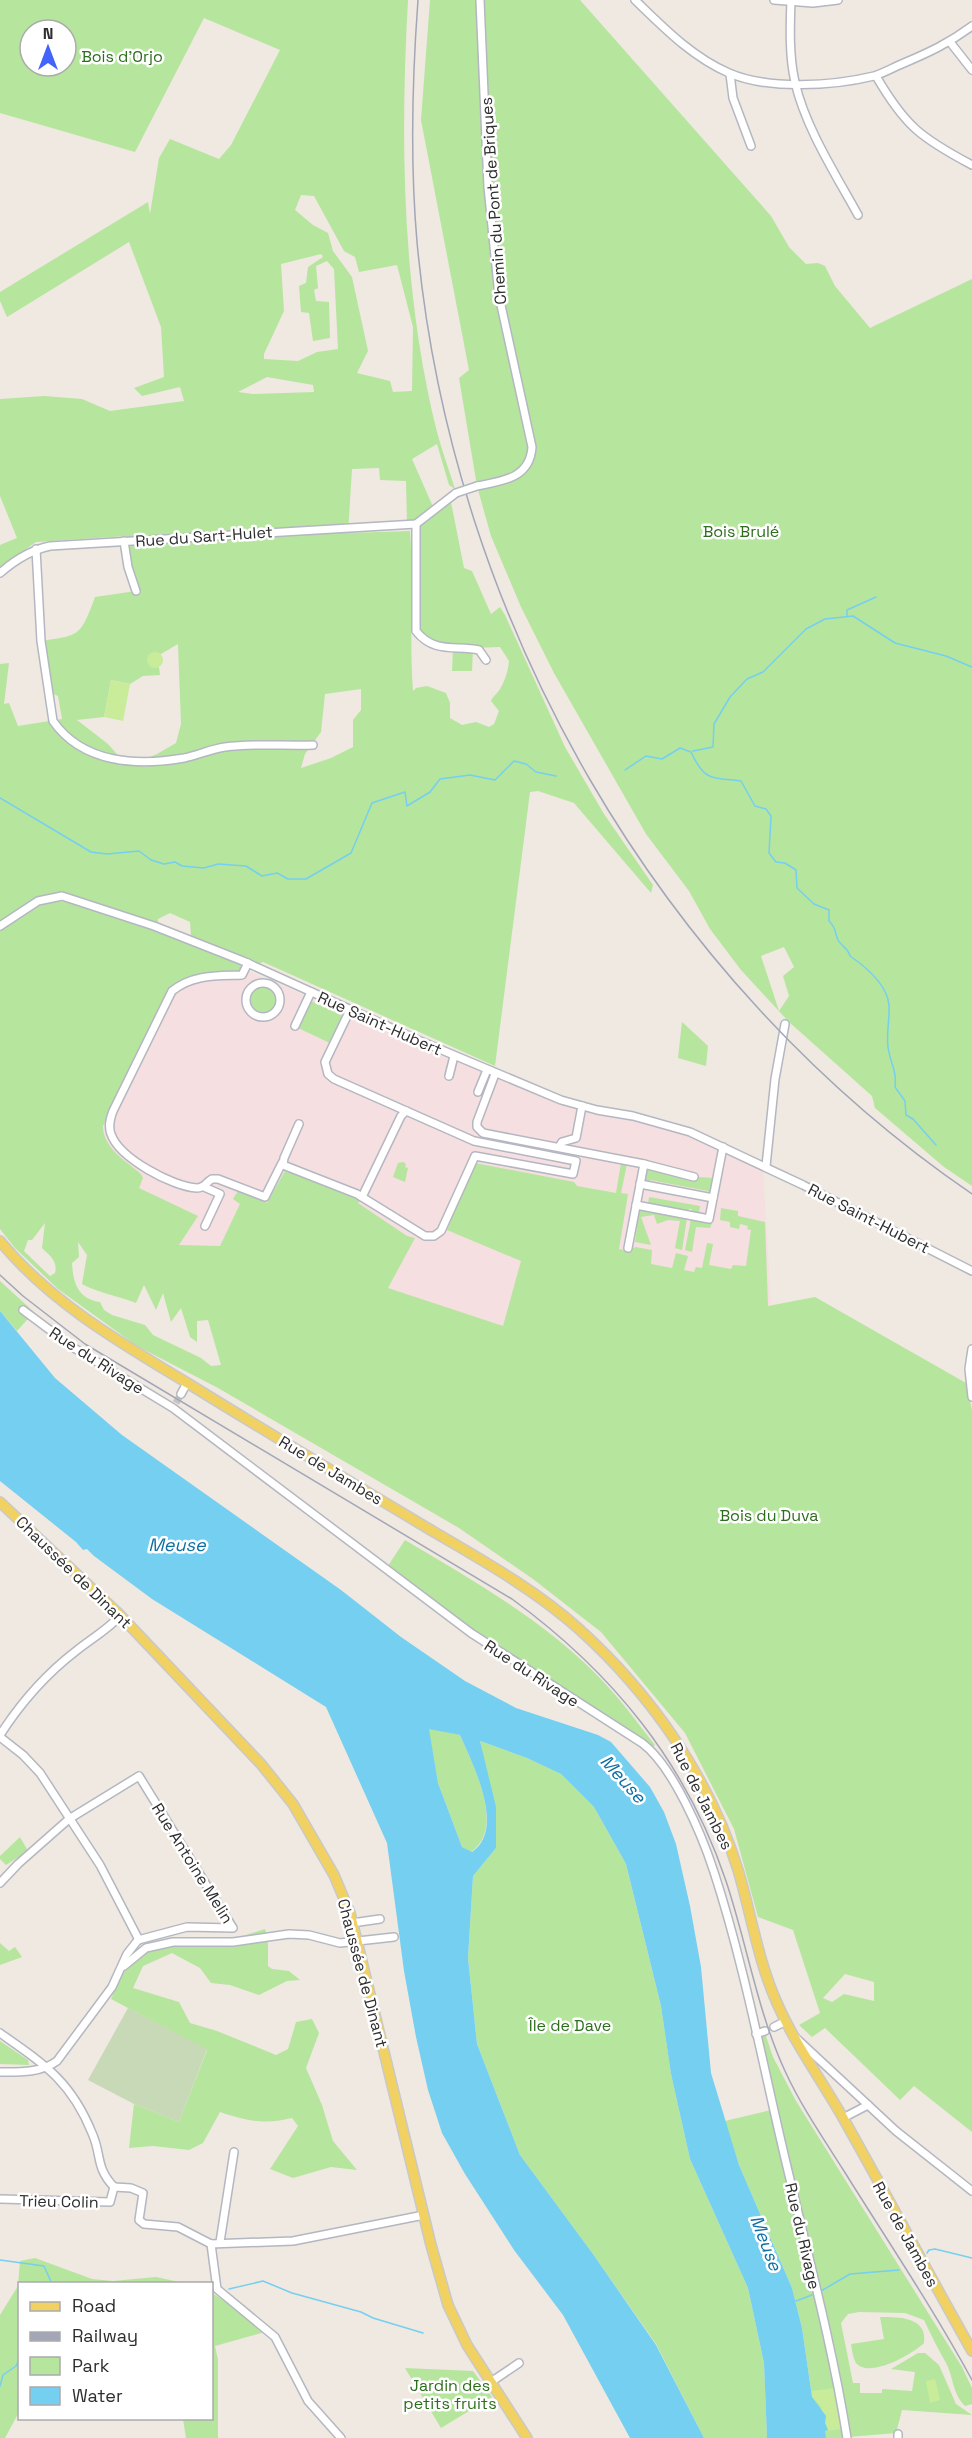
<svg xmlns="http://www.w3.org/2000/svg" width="972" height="2438" viewBox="0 0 972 2438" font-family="'Space Grotesk',sans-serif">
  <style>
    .medical { fill: #f5dfe0 }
    .green { fill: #b6e59e; fill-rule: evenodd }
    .cemetery { fill: #c8d9b8 }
    .pitch { fill: #c9ec9a }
    .water { fill: #75cff0; fill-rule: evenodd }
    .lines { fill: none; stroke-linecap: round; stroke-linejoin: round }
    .stream { stroke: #75cff0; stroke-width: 1.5 }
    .minor-tunnel { stroke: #c8c4bd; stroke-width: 7; stroke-dasharray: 7 3.5; stroke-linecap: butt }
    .minor-casing { stroke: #b4b7c1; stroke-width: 10 }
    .major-casing { stroke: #c9c9c9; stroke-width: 12 }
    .minor { stroke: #fff; stroke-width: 7 }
    .major { stroke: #f2d163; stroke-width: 9 }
    .rail { stroke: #a3a6b8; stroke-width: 1.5 }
    .minor-bridge-casing { stroke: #b4b7c1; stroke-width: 10; stroke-linecap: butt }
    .minor-bridge { stroke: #fff; stroke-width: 7 }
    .labels { text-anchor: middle; stroke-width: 5; stroke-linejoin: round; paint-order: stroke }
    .park-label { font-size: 16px; fill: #2c6e1b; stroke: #fff }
    .street-label { font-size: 16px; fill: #2e2e2e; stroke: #fff }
    .water-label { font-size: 18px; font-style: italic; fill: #0d6fa3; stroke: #fff }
  </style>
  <rect width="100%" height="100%" fill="#efe9e1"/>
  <polygon class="medical" points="192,946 417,1045 560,1104 662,1127 704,1141 763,1169 771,1306 567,1353 178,1245 89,1158"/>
  <g class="green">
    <path d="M0 0H408C400 143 402 292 437 432 442 451 449 470 455 489L449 485 437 444 412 459 434 509 450 497 464 568 472 571 491 614 500 607 505 615 565 747 604 814 653 885 651 893 574 803 538 791 530 792 495 1066 263 962 256 965 191 936 190 922 170 913 158 919V925L62 894 40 898 0 924V664L9 663 4 704 9 703 18 726 62 719 58 696 48 692 41 641C79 635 80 638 95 597L136 591 127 536 36 542 0 567V545L17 538 0 496V399L44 396 82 399 110 411 184 401 180 387 142 396 134 388 164 377 161 327 129 242 7 317 0 301V292L148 202 150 214 159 158 170 139 219 159 231 145 280 50 204 18 135 152 0 113ZM30 30H66V66H30ZM301 195 314 196 344 251 355 257 359 272 397 265 413 327 412 391 393 392 390 381 357 373 368 351 352 277 333 251 328 233 313 225 295 210ZM321 254 323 257 308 267 306 283 299 286 301 312 309 313 313 341 330 338 329 302 316 301 314 290 318 288 316 266 327 261 334 269 338 349 317 352 298 361 264 359V354L284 311 281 264ZM267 377 313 385 314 392 253 394 238 392ZM379 468 380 480 406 481 407 524H416L419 635 453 649 452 671H472L473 648 500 647 509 661C508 672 505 680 500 689 497 694 493 696 491 701L499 711 494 724 489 727 476 722 462 725 450 718V703L446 693 427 686 416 688 413 691C409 637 414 586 410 531L348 533 352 469ZM178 644 181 724 176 743 157 754 136 763 123 761 108 744 77 720 104 717 111 680 130 684 143 676 160 675 159 667 148 662V656L152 653 161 654ZM361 689V710L353 720V747L331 758 301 768 305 754 321 732 325 694Z"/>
    <path d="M430 0H580L771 216 789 247 806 264 818 263 825 266 835 286 870 328 972 279V1186L944 1167 875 1108 872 1096 789 1022 741 970 710 929 689 891 646 834 554 673 521 607 491 536 477 486 459 378 469 370 421 120ZM784 947 794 967 783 976 789 996 779 1011 761 956Z"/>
    <path d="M56 901C83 901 221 949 241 966L240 970 235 972 202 974 170 986 103 1126C103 1148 126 1161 141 1174L143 1178 139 1188 198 1216 179 1245 220 1246 240 1204 233 1199 238 1191 267 1203 285 1171 311 1177 361 1199 358 1203 407 1236 415 1238 388 1288 503 1326 521 1261 447 1230 475 1163 574 1182 577 1186 616 1193 621 1163 627 1164 621 1193 628 1194 619 1249 629 1251 635 1247 652 1250 651 1264 672 1268 676 1253 688 1256 684 1270 694 1272 696 1267 702 1268 707 1243 713 1244 709 1265 731 1269 733 1265 746 1266 751 1230 747 1229 748 1226 740 1224 739 1229 730 1227V1222L720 1220 721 1208 738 1211V1216L765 1222 768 1306 815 1297 966 1383 972 1410V2132L914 2086 900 2100 825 2028 812 2037 799 2025 820 2013 793 1930 758 1917 734 1829 685 1733 601 1632 533 1579 459 1528 218 1388 137 1346 58 1289 15 1248 0 1229V931L44 903ZM45 1223 42 1248C50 1256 58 1261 55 1273L50 1276 24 1251 28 1240H32ZM78 1242 87 1255 82 1284C93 1291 121 1297 136 1303L144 1285 156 1310 163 1293 171 1322 181 1308 190 1337 197 1342V1321L208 1320 221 1365 211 1366 201 1358 153 1335 145 1325 112 1315 104 1310 100 1302C78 1299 73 1283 72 1263L79 1257ZM845 1974 874 1982V2001L844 1994 832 2002 823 1998Z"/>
    <circle cx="263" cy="1000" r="14"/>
    <polygon points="309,1000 345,1017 332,1044 296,1027"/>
    <polygon points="682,1022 708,1046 706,1066 678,1058"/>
    <polygon points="403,1162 406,1164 405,1167 408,1168 405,1182 393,1177 398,1163"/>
    <polygon points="648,1169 694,1182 697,1177 714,1178 711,1193 708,1195 708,1191 650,1180 649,1184 644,1179"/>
    <polygon points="649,1197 700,1206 699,1214 691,1213 692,1209 689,1209 688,1212 648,1205"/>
    <polygon points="642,1210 687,1218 682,1250 675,1248 680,1221 668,1220 657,1224 654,1215 641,1217 651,1245 635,1242 639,1211"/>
    <polygon points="691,1219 712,1223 710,1228 696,1227 692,1252 685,1250"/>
    <polygon points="0,1281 34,1312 17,1331 0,1311"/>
    <path d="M405 1540C472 1580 540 1618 596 1674 618 1696 636 1721 655 1745L647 1751 477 1640 384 1572Z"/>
    <path d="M428 1728 460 1735C473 1765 506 1828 471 1852L462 1847 438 1783Z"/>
    <polygon points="480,1741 527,1758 561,1774 594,1807 626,1864 661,2006 671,2074 690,2159 748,2288 764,2363 767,2438 704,2438 656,2344 593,2254 520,2155 477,2044 468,1958 473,1876 496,1848"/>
    <polygon points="20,1837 28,1851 6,1865 0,1859 0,1856"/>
    <path d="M265 1929 268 1939V1966L272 1969 289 1971 300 1980 287 1981 259 1995 230 1985 211 1983 200 1968 172 1953 143 1966 133 1988 179 2002 190 2023 217 2031 276 2055 288 2049 296 2022 312 2019 319 2033 306 2068 322 2105 333 2141 357 2170 331 2167 293 2178 270 2169 298 2126 292 2118C263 2125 248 2121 220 2112L203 2143 189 2150 153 2146 129 2148 134 2104 179 2122 207 2050 111 1999 132 1949 174 1939 196 1937 233 1939Z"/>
    <polygon points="0,1943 9,1951 15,1947 22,1957 0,1965"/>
    <path d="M765 2033 773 2057 796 2101 962 2367 972 2388V2404L965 2406C952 2393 954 2378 946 2363 938 2349 931 2335 924 2320L905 2313 859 2312 848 2314 841 2323 853 2383H860V2393H882V2389L912 2391 915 2372 891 2369 918 2353H925L939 2365 956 2404 972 2415 902 2410 896 2433 849 2437 759 2035Z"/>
    <polygon points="0,2041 28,2060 29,2065 0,2064"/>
    <polygon points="771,2110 835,2388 843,2438 826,2438 812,2397 802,2328 792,2288 739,2165 725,2121"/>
    <polygon points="35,2258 92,2279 113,2281 156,2277 184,2283 20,2284 19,2412 5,2438 0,2438 0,2315 18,2286 20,2261"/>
    <polygon points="212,2293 248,2316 265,2332 215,2346 218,2360 218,2438 186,2438 183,2419 212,2418"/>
    <path d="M880 2317C899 2317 928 2317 924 2343 913 2354 869 2379 856 2363 853 2358 852 2350 851 2344L884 2339Z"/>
    <polygon points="405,2368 473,2371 492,2397 441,2428"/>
  </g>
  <polygon class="cemetery" points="128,2008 207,2049 179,2122 134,2104 88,2080"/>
  <g class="pitch">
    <circle cx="155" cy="660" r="8"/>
    <polygon points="111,680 130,684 123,721 104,717"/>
    <polygon points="935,2379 940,2400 930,2403 926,2381"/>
    <polygon points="835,2388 843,2426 841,2429 828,2431 820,2410 822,2408 812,2397 811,2391"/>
  </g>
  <path class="water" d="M0 1311 55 1378 122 1435 341 1590 401 1637 465 1681 516 1708 598 1735 611 1742 650 1787 664 1812 676 1844 690 1906 701 1967 711 2073 739 2165 792 2288 802 2328 812 2397 826 2416 825 2423 828 2430 825 2431 826 2438H767L764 2363 748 2288 690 2159 671 2074 661 2006 626 1864 594 1807 561 1774 527 1758 480 1741 496 1807V1848L473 1876 468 1958 477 2044 520 2155 593 2254 656 2345 704 2438H630L563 2315 514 2250 465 2174 442 2133 428 2090 416 2037 404 1971 387 1843 326 1707 152 1599 94 1556 87 1549 83 1550 76 1542 0 1481ZM429 1729 460 1735C473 1765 506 1829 472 1852L462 1847 438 1783Z"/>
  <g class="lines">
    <g class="stream">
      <polyline points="847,616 847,610 876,597"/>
      <polyline points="693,751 713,747 714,724 730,697 747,679 763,672 806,629 825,619 853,616 895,643 946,656 972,667"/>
      <path d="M625 770 646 756 662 759 680 748 691 752C705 782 711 777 741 781L755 806 766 809 771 816 769 853 776 862 785 863 796 870 797 888 814 904 829 910V921C837 929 834 931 838 940 842 947 848 948 850 956 866 967 887 985 889 1005 890 1019 886 1033 888 1047 890 1063 897 1070 895 1087L905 1101 906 1115 913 1119 936 1145"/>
      <polyline points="0,798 91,852 107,854 139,851 151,860 164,864 175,862 182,866 204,868 218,864 246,866 262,876 277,873 288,879 306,879 351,853 372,803 405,792 407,806 430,792 440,779 470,775 495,780 514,761 526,764 536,772 556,776"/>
      <polyline points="927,2253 929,2250 935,2249 972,2258"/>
      <polyline points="0,2260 44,2266 52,2284"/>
      <polyline points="229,2289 263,2281 292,2293 361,2312 373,2318 423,2333"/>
      <polyline points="821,2291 850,2274 899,2270"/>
      <polyline points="796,2301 812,2295"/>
      <polyline points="0,2386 3,2375 16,2366 20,2357"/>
    </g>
    <polyline class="minor-tunnel" points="176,1403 181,1394"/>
    <defs>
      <g id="minor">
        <path d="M635 0C664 28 692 57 729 73 768 90 833 86 874 76 884 73 894 67 904 63 930 52 949 43 972 26"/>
        <polyline points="774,0 813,3 838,0"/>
        <path d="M791 0C790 27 789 56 795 82 805 127 836 175 858 215"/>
        <polyline points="950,42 972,70"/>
        <polyline points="730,74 733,98 751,146"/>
        <path d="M876 76C905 126 921 138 972 165"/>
        <path d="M477 486C503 481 530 478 532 447L499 296 488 187 480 0"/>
        <path d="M416 524V631C434 654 456 645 479 650L486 660"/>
        <polyline points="124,541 128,567 136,591"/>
        <path d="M36 549 41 641 53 721C83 764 138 766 184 758 198 755 211 749 225 747 253 743 284 746 313 745"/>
        <path d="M0 573C15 560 30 550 50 546L416 524 456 493"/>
        <polyline points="0,926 38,901 62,896 154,926 243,961 418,1040 561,1100 597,1110 633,1116 690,1132 803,1185 972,1271"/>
        <path d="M248 963 242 975C217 976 193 974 172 991L113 1111C110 1119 108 1126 111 1134 119 1158 173 1187 197 1188 205 1188 206 1182 212 1179H218L265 1197 282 1163"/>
        <circle cx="263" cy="1000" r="17"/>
        <polyline points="295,1026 311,992"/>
        <polyline points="495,1074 477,1122 477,1127 483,1133 644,1164 694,1177"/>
        <polyline points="449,1076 454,1056"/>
        <polyline points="478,1092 487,1070"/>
        <polyline points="299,1124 284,1158 283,1165 357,1194 425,1236 434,1236 441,1231 475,1156 573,1174 576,1161 474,1141 334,1079 328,1074 325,1062 350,1010"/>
        <polyline points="559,1147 562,1142 576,1138 582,1106"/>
        <polyline points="766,1166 775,1079 785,1024"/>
        <polyline points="640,1184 713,1198"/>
        <polyline points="204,1187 220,1194 205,1226"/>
        <polyline points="362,1197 401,1116 406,1111"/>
        <polyline points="636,1205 709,1219 723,1147"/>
        <polyline points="628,1248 644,1164"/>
        <path d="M23 1310 74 1348 173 1408 471 1633 642 1743C673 1766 702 1835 714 1872 744 1964 762 2061 784 2154 806 2248 832 2343 847 2438"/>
        <polyline points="972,1349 969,1369 972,1397"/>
        <polyline points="181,1394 187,1383"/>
        <path d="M0 1735C20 1704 46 1674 76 1651 91 1639 107 1630 120 1616"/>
        <polyline points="0,1737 23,1755 40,1773 100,1865 139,1940"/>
        <path d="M0 1883 18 1864 69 1819 139 1776 233 1928 187 1927 138 1940 127 1954 112 1987 57 2061C41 2073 19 2072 0 2072"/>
        <polyline points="352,1923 380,1919"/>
        <polyline points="124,1966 146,1948 173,1942 233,1942 289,1934 309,1935 340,1943 394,1937"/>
        <polyline points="774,2027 786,2021"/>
        <path d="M0 2033C44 2064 71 2081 92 2133 102 2155 95 2167 114 2187"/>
        <polyline points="756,2034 765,2031"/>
        <polyline points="796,2038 896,2131 972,2191"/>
        <polyline points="843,2118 868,2105"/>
        <polyline points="114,2187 131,2188 143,2193 139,2220 144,2224 178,2227 211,2244"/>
        <polyline points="0,2199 110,2202 114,2187"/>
        <polyline points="220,2242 234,2152"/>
        <polyline points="211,2244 217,2289 275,2337 308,2401 341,2438"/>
        <polyline points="211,2244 293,2241 424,2215"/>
        <polyline points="491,2382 519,2363"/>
        <polyline points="898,2438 898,2434"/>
      </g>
      <g id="major">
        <path d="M0 1241C51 1303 121 1343 189 1384 265 1431 342 1477 419 1523 474 1556 531 1586 579 1629 650 1693 710 1778 738 1870 751 1913 758 1961 777 2003 794 2042 820 2078 842 2116 886 2194 928 2273 972 2351"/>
        <polyline points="0,1502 117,1612 261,1764 293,1804 334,1875 350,1913 357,1941 431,2245 448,2305 467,2345 527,2438"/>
      </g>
    </defs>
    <use href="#minor" class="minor-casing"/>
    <use href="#major" class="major-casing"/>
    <use href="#minor" class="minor"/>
    <use href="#major" class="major"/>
    <g class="rail">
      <path d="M418 0C412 81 410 162 417 242 452 621 658 979 972 1194"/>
      <path d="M0 1275 23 1296 85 1344 512 1599C612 1672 686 1762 726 1881 747 1944 757 2010 785 2071 801 2106 823 2138 844 2171 887 2240 933 2308 972 2380"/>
    </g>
    <defs>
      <polyline id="minor-bridge" points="456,493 477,486"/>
    </defs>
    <use href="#minor-bridge" class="minor-bridge-casing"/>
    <use href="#minor-bridge" class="minor-bridge"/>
  </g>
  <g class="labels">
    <g class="park-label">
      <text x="122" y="62">Bois d'Orjo</text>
      <text x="741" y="537">Bois Brulé</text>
      <text x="769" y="1521">Bois du Duva</text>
      <text x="570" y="2031">Île de Dave</text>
      <text x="450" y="2391">Jardin des<tspan x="450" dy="18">petits fruits</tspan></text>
    </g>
    <g class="street-label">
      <text transform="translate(493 201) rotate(-94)" y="6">Chemin du Pont de Briques</text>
      <text transform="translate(204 536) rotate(-4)" y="6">Rue du Sart-Hulet</text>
      <text transform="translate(380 1023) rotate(24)" y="6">Rue Saint-Hubert</text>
      <text transform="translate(869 1218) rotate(27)" y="6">Rue Saint-Hubert</text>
      <text transform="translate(97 1360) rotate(33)" y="6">Rue du Rivage</text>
      <text transform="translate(331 1470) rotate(31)" y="6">Rue de Jambes</text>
      <text transform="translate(74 1572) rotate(44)" y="6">Chaussée de Dinant</text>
      <text transform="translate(532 1673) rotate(33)" y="6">Rue du Rivage</text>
      <text transform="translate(702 1796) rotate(63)" y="6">Rue de Jambes</text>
      <text transform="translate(193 1863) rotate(58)" y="6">Rue Antoine Melin</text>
      <text transform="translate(363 1973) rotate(75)" y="6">Chaussée de Dinant</text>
      <text transform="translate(59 2201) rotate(1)" y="6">Trieu Colin</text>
      <text transform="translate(906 2234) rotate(61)" y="6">Rue de Jambes</text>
      <text transform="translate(803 2236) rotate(77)" y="6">Rue du Rivage</text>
    </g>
    <g class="water-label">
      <text x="177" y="1551">Meuse</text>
      <text transform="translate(623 1779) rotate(48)" y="6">Meuse</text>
      <text transform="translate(766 2243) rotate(69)" y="6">Meuse</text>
    </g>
  </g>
  <rect x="18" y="2282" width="195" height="138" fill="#ffffff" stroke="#ababab" stroke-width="1.5"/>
  <rect x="30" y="2302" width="30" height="9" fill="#f2d163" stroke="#ababab" stroke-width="1.5"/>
  <text x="72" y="2312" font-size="18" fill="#2e2e2e">Road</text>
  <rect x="30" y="2332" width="30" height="9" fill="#a3a6b8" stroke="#ababab" stroke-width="1.5"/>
  <text x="72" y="2342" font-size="18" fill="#2e2e2e">Railway</text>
  <rect x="30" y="2357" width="30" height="18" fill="#b6e59e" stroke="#ababab" stroke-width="1.5"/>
  <text x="72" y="2372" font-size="18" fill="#2e2e2e">Park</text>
  <rect x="30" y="2387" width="30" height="18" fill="#75cff0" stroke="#ababab" stroke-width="1.5"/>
  <text x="72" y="2402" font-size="18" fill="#2e2e2e">Water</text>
  <g transform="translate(48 48)"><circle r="28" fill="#ffffff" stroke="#ababab" stroke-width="1.5"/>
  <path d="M0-4.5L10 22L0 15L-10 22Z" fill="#4264fb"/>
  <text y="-9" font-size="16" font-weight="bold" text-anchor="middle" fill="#2e2e2e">N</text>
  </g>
</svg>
